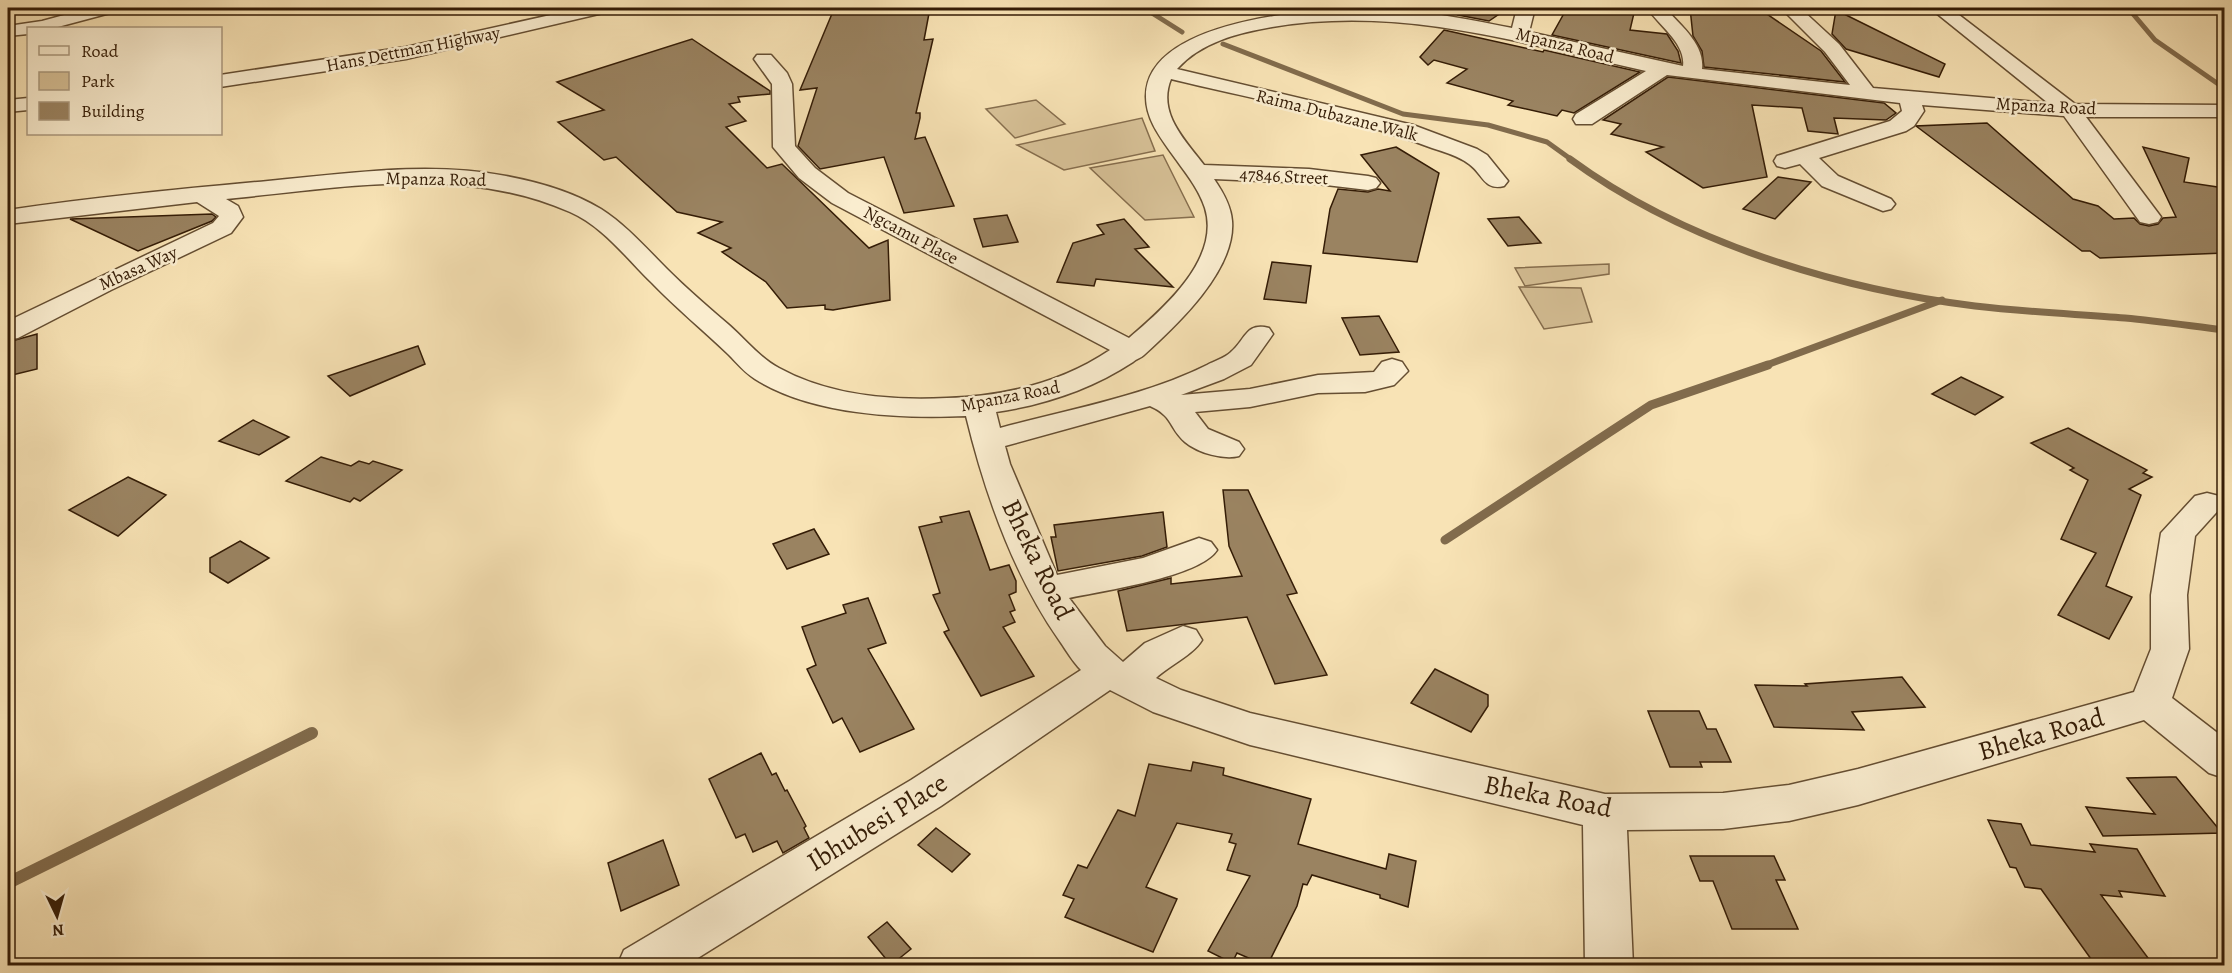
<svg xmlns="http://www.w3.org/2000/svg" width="2232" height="973" viewBox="0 0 2232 973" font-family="Alegreya,serif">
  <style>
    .green { fill: #d7c197; stroke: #866e4e; stroke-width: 1.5 }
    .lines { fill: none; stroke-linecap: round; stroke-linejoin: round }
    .stream-far3 { stroke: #816b4c; stroke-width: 5 }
    .stream-far2 { stroke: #816b4c; stroke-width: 7 }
    .stream-far1 { stroke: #816b4c; stroke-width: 9 }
    .stream { stroke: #816b4c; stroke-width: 12 }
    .building { fill: #9a8361; stroke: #341c06; stroke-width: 1.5 }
    .minor-casing { stroke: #654e32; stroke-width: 3 }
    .tertiary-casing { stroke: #654e32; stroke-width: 3 }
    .minor { fill: #faedcf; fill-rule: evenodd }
    .tertiary { fill: #faedcf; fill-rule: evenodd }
    .labels { text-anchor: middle; stroke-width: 5; stroke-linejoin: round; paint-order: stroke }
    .far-street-label { font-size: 18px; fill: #341c06; stroke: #faedcf }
    .near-street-label { font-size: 27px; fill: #341c06; stroke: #faedcf }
  </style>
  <rect width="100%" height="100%" fill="#f8e3b5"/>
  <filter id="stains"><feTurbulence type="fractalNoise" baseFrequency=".00333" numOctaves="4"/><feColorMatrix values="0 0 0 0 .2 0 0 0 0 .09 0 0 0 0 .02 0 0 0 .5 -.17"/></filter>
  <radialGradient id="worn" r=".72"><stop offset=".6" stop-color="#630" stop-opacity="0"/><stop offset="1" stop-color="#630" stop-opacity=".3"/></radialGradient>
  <g class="green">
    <polygon points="1036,100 1065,124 1015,138 986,109"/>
    <polygon points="1142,118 1155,151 1064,170 1017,145"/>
    <polygon points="1163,155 1194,217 1145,220 1090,168"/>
    <polygon points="1609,264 1609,274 1525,286 1515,268"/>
    <polygon points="1519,287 1581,288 1592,322 1544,329"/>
  </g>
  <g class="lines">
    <g class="stream-far3">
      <polyline points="1144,8 1182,32"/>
      <polyline points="2128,8 2155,40 2224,88"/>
      <polyline points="1223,44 1403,114 1488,125 1547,142 1572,160"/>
    </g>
    <g class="stream-far2">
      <path d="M1570 159C1683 242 1837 289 1975 306 2025 312 2075 314 2125 318 2158 321 2191 326 2224 330"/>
      <polyline points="1764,366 1942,300"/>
    </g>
    <polyline class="stream-far1" points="1445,540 1651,405 1768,365"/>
    <polyline class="stream" points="8,883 312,733"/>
  </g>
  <g class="building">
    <polygon points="930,8 924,40 933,39 916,113 920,113 920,118 915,139 925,137 954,206 904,213 884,157 820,169 798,146 817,88 800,90 834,9"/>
    <polygon points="1465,8 1508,8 1489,21 1458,15"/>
    <polygon points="1567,8 1634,13 1630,30 1667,34 1678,51 1681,63 1552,35"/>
    <polygon points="1690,8 1758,8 1821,51 1845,82 1704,67 1702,51 1693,36"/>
    <polygon points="1836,10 1945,64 1939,77 1846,49 1832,34"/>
    <polygon points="1444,30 1543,52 1544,50 1640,72 1574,113 1562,110 1557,116 1508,105 1513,101 1447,83 1467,69 1434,60 1428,65 1420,57"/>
    <polygon points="692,39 770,91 770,94 738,97 740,102 729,104 746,121 726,127 767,168 782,164 869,248 888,240 890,300 833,310 825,309 825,305 787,308 766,282 722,252 731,248 698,233 722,222 677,212 616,157 604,160 558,122 604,110 557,82"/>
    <polygon points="1668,77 1884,103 1896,113 1886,120 1834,118 1838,134 1808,131 1802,108 1752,105 1767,177 1703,188 1646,152 1663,147 1611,134 1621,124 1603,120"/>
    <polygon points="1987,123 2073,199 2098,206 2114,219 2134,218 2140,224 2149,226 2158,224 2163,218 2176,217 2143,147 2189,158 2184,182 2224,188 2224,253 2100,258 2090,251 2082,251 1916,126"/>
    <polygon points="1396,147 1439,173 1417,262 1323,253 1330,209 1338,189 1368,192 1378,189 1390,191 1361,155"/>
    <polygon points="1778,177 1811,182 1775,219 1743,209"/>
    <polygon points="212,214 216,217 212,221 138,251 70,219"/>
    <polygon points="1007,215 1018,242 983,247 974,219"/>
    <polygon points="1519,217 1541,243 1508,246 1488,219"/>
    <polygon points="1124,219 1149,247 1135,249 1173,287 1096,279 1094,286 1057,282 1073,243 1104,234 1097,225"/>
    <polygon points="1272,262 1311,266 1306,303 1264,299"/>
    <polygon points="1379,316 1399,352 1360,355 1342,318"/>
    <polygon points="37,334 37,369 8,376 8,342"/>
    <polygon points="418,346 425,364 350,396 328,376"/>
    <polygon points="1961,377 2003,397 1975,415 1932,394"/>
    <polygon points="253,420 289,437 259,455 219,441"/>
    <polygon points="2068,428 2147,470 2143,473 2152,477 2129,489 2141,495 2106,586 2132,597 2109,639 2058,615 2096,553 2061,539 2088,480 2070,470 2074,468 2031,443"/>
    <polygon points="321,457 351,466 359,461 369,464 373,461 402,470 360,501 354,498 350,502 286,481"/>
    <polygon points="128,477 166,495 118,536 69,510"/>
    <polygon points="1223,490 1248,490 1297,593 1287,595 1327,675 1275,684 1247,617 1127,631 1118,591 1171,578 1171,584 1242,576 1229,546"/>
    <polygon points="969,511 990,570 1009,565 1016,581 1016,592 1009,595 1015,610 1010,612 1015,622 1003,627 1034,676 981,696 944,632 949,630 933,595 940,593 919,527 942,522 940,517"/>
    <polygon points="1163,512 1167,547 1142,556 1058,571 1051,537 1056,537 1054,525"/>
    <polygon points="814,529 829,554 787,569 773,544"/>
    <polygon points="240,541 269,558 228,583 210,572 210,558"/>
    <polygon points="868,598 886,643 868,649 914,729 860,752 842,718 833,723 807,669 816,665 802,627 846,613 843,605"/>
    <polygon points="1435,669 1488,695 1488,706 1471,732 1411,703"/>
    <polygon points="1902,677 1925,707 1852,712 1864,730 1774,727 1755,685 1807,686 1805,684"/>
    <polygon points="1648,711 1699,711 1707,729 1716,729 1731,762 1700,762 1702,767 1670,767"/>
    <polygon points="761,753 772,775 776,773 785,791 787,790 806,826 804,828 809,838 783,853 777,841 753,852 745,834 736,838 709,779"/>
    <polygon points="1193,762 1224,768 1223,775 1311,799 1298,844 1386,869 1389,854 1416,861 1408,907 1380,898 1380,895 1312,875 1307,885 1303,884 1297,906 1267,966 1237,953 1232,963 1208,951 1250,876 1227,870 1236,844 1229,842 1232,834 1177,823 1146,887 1177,899 1153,952 1065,917 1074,899 1063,895 1078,865 1087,868 1118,810 1135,816 1149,764 1191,771"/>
    <polygon points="2170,777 2176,777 2222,833 2103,836 2086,807 2155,814 2127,778"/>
    <polygon points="1988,820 2021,824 2031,845 2095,852 2090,844 2137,849 2165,896 2119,891 2122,897 2101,895 2154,966 2096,966 2041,889 2025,887 2016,868 2010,867"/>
    <polygon points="936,828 970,854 952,872 918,845"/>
    <polygon points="663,840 679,885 621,911 608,863"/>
    <polygon points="1690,856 1774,856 1785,880 1776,880 1798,929 1732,929 1713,881 1700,881"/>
    <polygon points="887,922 911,949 891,965 868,937"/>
  </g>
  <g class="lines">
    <defs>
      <g id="minor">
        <polygon points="90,8 117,8 114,12 54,28 28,28 28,34 8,36 8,26 42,21"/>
        <path d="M1517 8H1535L1529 32 1683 66C1686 44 1659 25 1647 8H1665C1680 25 1705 44 1702 69L1850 85 1825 52 1781 8H1800L1839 44 1873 88 2048 103 1930 8H1950L2075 104 2224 105V117H2086L2161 217 2158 222 2149 224 2140 222 2064 116 1922 105 1924 111 1914 126 1906 131 1819 158 1838 176 1891 199 1895 204 1891 209 1883 211 1822 186 1800 164 1785 168 1777 166 1774 161 1777 156 1890 121 1902 111 1900 103 1667 75 1592 124H1576L1573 119 1576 114 1646 71C1521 43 1401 5 1272 27 1238 33 1201 42 1177 69L1413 125 1477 149 1487 155 1508 181 1504 186C1484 191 1483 174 1469 164 1459 156 1444 152 1432 148 1348 116 1257 100 1171 79 1157 113 1185 140 1204 165L1309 169 1368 176 1376 178 1380 183 1376 188 1368 190 1309 183 1214 179C1223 192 1231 206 1232 221 1236 270 1177 325 1144 355 1141 358 1136 359 1133 362 1092 389 1044 405 996 412L1000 428C1067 410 1145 396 1207 365 1214 361 1225 358 1231 352 1246 339 1246 322 1269 328L1273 334 1251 365 1224 379 1181 395 1250 389 1318 375 1374 372 1382 362 1392 359 1402 362 1408 371 1394 385 1365 392 1318 393 1250 407 1195 412 1208 429 1239 442 1244 449 1239 456C1224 460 1198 453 1185 442 1169 428 1173 416 1150 406L1005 446 1010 464 1057 575 1143 558 1199 538 1211 542 1217 550C1200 577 1102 591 1069 598L1105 646 1123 662 1145 643 1183 626 1196 630 1202 640C1193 655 1170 665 1156 678L1181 690 1250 713 1605 794 1723 793 1789 785 1858 769 2134 692 2151 649V595L2161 533 2195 496 2207 493 2219 496 2224 504 2195 536 2187 595 2189 649 2172 698 2224 738V778L2209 773 2144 720 1858 805 1789 821 1723 829 1627 830 1633 966H1585L1583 825 1250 745 1153 712 1110 690 941 806 685 966H617L624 950 911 780 1081 670C1073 662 1066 650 1059 640 1013 574 985 494 966 416 901 419 812 415 755 379 744 372 737 363 728 354 703 330 676 308 652 283 626 258 604 227 570 212 462 164 340 188 226 199L238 206 243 217 231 233 111 290 18 338 8 340V321L213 223 219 216 197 202 8 224V210C94 197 181 189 268 181 346 174 427 161 506 176 538 182 573 192 601 209 626 225 646 248 667 269 687 289 708 307 729 325 745 339 760 358 779 368 828 395 891 401 947 398 1005 396 1061 383 1110 350L832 203 799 178 773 147 772 84 754 59 757 55H771L787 73 792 84 795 146 815 168 848 193 1129 338C1163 309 1221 259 1205 208 1198 187 1184 171 1172 154 1160 137 1146 119 1146 97 1145 15 1335 6 1391 9 1432 12 1472 20 1512 28Z"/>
      </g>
      <g id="tertiary">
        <polygon points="582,8 612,8 603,13 406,59 220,87 220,75 406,47"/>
        <polygon points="28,98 28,110 8,112 8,100"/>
      </g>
    </defs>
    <use href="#minor" class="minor-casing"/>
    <use href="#tertiary" class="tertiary-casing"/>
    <use href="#minor" class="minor"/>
    <use href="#tertiary" class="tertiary"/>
  </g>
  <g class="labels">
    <g class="far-street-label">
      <text transform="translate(1565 45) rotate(14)" y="6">Mpanza Road</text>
      <text transform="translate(413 49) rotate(-11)" y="6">Hans Dettman Highway</text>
      <text transform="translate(2046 106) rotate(3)" y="6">Mpanza Road</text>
      <text transform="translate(1337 115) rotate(14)" y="6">Raima Dubazane Walk</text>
      <text transform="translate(1284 176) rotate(3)" y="6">47846 Street</text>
      <text transform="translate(436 179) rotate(1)" y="6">Mpanza Road</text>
      <text transform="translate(911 235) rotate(28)" y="6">Ngcamu Place</text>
      <text transform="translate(138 268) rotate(-24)" y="6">Mbasa Way</text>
      <text transform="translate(1010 396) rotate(-11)" y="6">Mpanza Road</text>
    </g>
    <g class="near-street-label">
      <text transform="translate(1038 559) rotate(64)" y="9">Bheka Road</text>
      <text transform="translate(2041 734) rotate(-16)" y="9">Bheka Road</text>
      <text transform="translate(1548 796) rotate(11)" y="9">Bheka Road</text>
      <text transform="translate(877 822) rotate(-32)" y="9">Ibhubesi Place</text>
    </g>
  </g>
  <rect width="2232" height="973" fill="none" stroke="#f8e3b5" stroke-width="30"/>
  <rect x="9" y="9" width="2214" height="955" fill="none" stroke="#341c06" stroke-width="3"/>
  <rect x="15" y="15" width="2202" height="943" fill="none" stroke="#341c06" stroke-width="1.5"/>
  <rect x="27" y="27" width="195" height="108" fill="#faedcf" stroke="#ab997f" stroke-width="1.5"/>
  <rect x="39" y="46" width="30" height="9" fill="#faedcf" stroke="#ab997f" stroke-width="1.5"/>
  <text x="81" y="57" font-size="18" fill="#341c06">Road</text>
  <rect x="39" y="72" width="30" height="18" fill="#d7c197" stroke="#ab997f" stroke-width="1.5"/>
  <text x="81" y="87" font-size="18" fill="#341c06">Park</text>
  <rect x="39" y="102" width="30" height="18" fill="#9a8361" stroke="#ab997f" stroke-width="1.5"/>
  <text x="81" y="117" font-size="18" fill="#341c06">Building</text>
  <g transform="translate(57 916) rotate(175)" stroke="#faedcf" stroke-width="4.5" paint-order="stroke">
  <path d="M0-4.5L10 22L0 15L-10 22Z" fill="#341c06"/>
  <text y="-9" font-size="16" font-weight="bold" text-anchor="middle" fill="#341c06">N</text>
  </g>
  <rect width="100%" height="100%" filter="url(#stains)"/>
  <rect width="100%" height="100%" fill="url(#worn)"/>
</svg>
